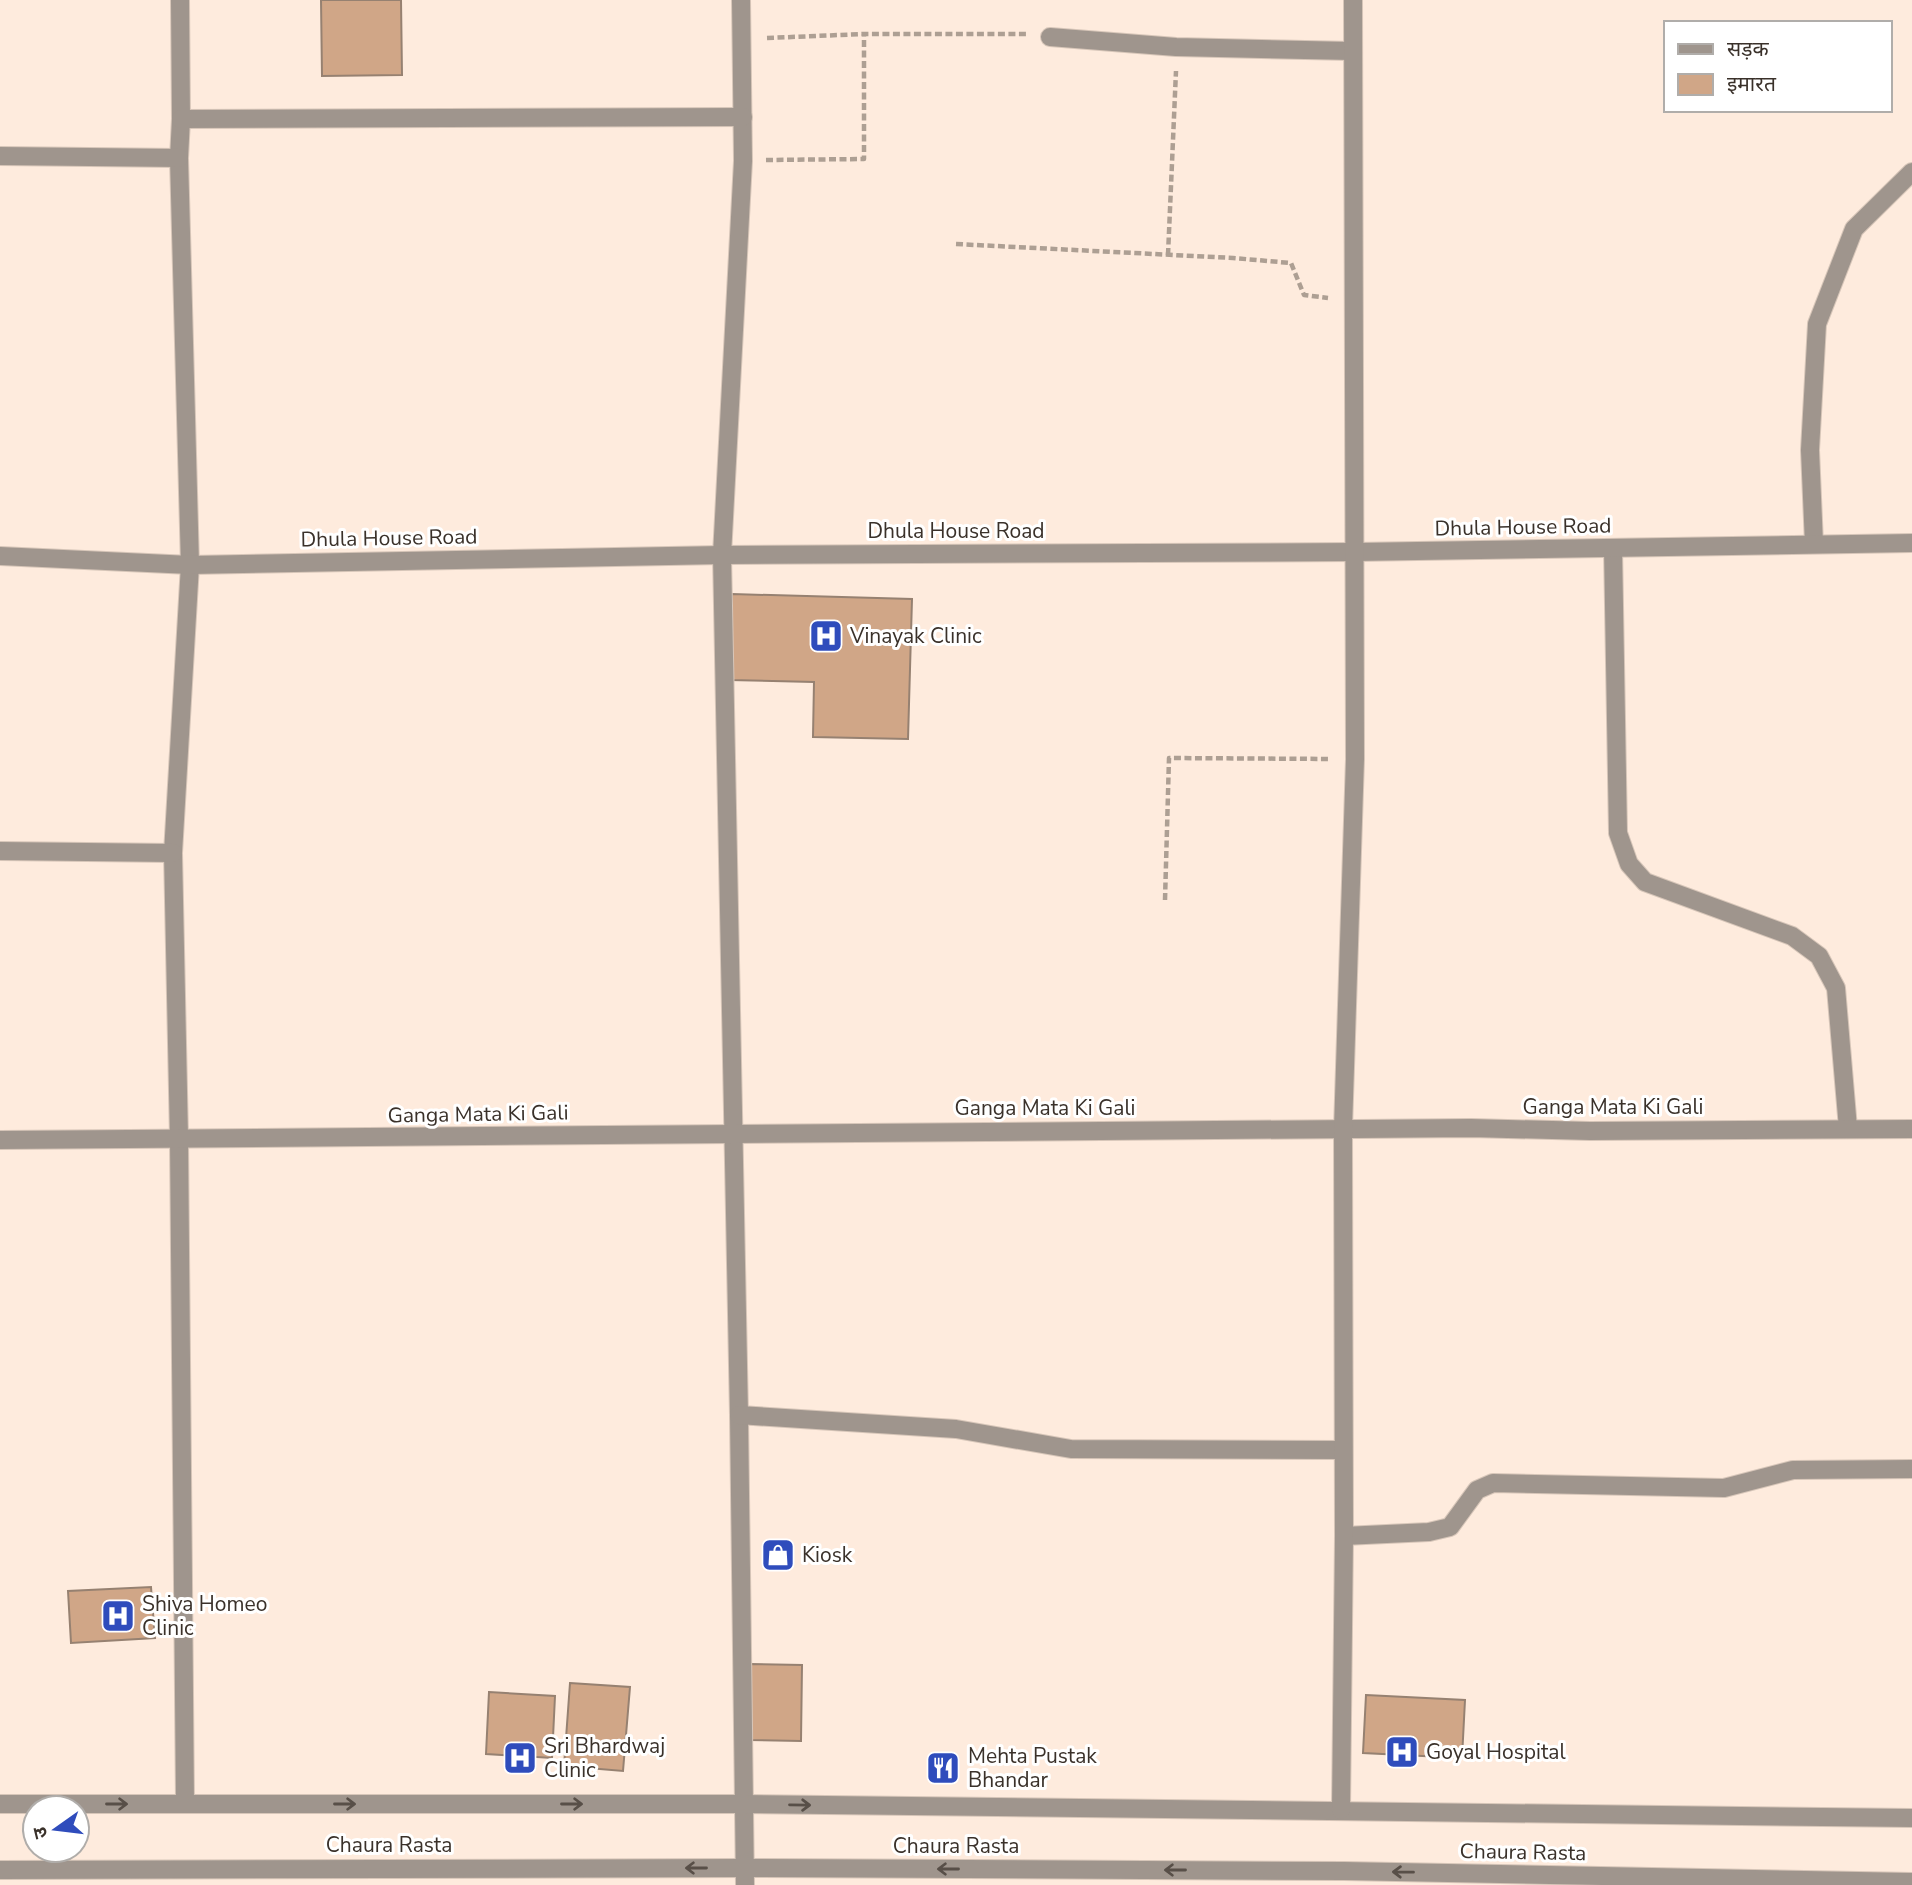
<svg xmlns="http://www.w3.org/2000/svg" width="1912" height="1885" viewBox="0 0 1912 1885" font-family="'Nunito Sans','Noto Sans Devanagari',sans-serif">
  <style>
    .building { fill: #d0a687; stroke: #968171; stroke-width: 2 }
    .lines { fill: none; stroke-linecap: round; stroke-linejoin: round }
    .minor-casing { stroke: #d7c6b9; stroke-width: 20 }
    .path { stroke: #ad9f93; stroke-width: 4.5; stroke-dasharray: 7 3.5; stroke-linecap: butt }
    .minor { stroke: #9f958d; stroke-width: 18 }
    .oneway { stroke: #584f48 }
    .labels { text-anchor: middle; stroke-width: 6; stroke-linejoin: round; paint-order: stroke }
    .street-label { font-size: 21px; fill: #3a312a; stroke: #fff }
    .poi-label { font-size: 21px; fill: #3a312a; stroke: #fff; text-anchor: start }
  </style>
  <rect width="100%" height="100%" fill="#feebdd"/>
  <g class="building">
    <polygon points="321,0 401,0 402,75 322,76"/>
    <polygon points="732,594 912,599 908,739 813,737 814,682 730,680"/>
    <polygon points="151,1587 155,1638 71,1643 68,1591"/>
    <polygon points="750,1664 802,1665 801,1741 749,1740"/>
    <polygon points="570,1683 630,1687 623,1771 564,1766"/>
    <polygon points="489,1692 555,1696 552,1758 486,1754"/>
    <polygon points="1366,1695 1465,1700 1462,1758 1363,1753"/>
  </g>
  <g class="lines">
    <defs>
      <g id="minor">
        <polyline points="180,0 181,119 179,158 190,565 173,853 179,1138 185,1804"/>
        <polyline points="741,0 743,161 722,555 739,1415 745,1885"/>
        <polyline points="1050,37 1176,47 1352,51"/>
        <polyline points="181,119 743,117"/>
        <polyline points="0,156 179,158"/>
        <polyline points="1814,544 1810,450 1817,324 1854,229 1912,172"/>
        <polyline points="1613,548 1618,833 1629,864 1645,882 1792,936 1819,956 1836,988 1848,1128"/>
        <polyline points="0,556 190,565 722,555 1355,552 1912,543"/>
        <polyline points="0,851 173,853"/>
        <polyline points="0,1140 1471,1128 1590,1131 1912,1129"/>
        <polyline points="739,1415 956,1429 1071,1449 1343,1450"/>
        <polyline points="1344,1536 1429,1532 1450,1527 1477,1490 1493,1483 1724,1488 1793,1470 1912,1469"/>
        <polyline points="0,1804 743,1804 1912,1818"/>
        <polyline points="1341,1810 1344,1536 1343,1129 1355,759 1353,0"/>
        <polyline points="0,1870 744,1868 1344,1871 1912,1882"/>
      </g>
    </defs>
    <use href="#minor" class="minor-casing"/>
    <g class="path">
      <polyline points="767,38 864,34 1027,34"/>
      <polyline points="766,160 864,159 864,34"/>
      <polyline points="956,244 1233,258 1291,263 1304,295 1328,298"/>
      <polyline points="1168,255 1176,71"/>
      <polyline points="1165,900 1169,758 1331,759"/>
    </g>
    <use href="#minor" class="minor"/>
  </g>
  <defs><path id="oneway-shaft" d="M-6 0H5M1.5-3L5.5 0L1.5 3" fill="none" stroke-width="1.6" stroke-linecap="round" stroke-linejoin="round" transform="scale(1.75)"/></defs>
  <g class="oneway">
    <use href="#oneway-shaft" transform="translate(117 1804)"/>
    <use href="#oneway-shaft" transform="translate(345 1804)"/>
    <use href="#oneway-shaft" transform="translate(572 1804)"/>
    <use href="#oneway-shaft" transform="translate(800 1805) rotate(1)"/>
    <use href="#oneway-shaft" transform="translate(696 1868) rotate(180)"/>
    <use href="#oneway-shaft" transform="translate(948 1869) rotate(-180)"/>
    <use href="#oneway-shaft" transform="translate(1175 1870) rotate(-180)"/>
    <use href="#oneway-shaft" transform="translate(1403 1872) rotate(-179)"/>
  </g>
  <defs>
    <symbol id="hospital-square" viewBox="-11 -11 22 22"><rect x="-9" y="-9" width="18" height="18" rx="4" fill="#2f4cbc" stroke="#fff"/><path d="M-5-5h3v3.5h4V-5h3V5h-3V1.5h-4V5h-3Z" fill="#fff"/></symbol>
    <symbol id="shop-square" viewBox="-11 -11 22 22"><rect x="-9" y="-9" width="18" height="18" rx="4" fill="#2f4cbc" stroke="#fff"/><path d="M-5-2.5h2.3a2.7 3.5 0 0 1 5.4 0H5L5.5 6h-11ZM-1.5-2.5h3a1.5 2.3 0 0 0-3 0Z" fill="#fff"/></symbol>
    <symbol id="restaurant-square" viewBox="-11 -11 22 22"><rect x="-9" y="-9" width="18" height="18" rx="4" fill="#2f4cbc" stroke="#fff"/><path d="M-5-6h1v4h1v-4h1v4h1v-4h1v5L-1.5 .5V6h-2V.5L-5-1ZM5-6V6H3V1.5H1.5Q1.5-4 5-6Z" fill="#fff"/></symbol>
  </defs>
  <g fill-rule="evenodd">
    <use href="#hospital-square" x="807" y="617" width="38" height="38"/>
    <use href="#shop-square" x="759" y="1536" width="38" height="38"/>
    <use href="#hospital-square" x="99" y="1597" width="38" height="38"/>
    <use href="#hospital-square" x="1383" y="1733" width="38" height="38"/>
    <use href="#hospital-square" x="501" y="1739" width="38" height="38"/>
    <use href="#restaurant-square" x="924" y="1749" width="38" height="38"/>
  </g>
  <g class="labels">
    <g class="street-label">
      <text transform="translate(1523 527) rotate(-1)" y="7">Dhula House Road</text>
      <text x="956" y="538">Dhula House Road</text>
      <text transform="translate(389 538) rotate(-1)" y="7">Dhula House Road</text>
      <text x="1613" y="1114">Ganga Mata Ki Gali</text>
      <text x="1045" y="1115">Ganga Mata Ki Gali</text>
      <text transform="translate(478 1114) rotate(-1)" y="7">Ganga Mata Ki Gali</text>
      <text x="389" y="1852">Chaura Rasta</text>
      <text x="956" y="1853">Chaura Rasta</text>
      <text transform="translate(1523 1852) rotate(1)" y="7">Chaura Rasta</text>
    </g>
    <g class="poi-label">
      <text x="850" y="643">Vinayak Clinic</text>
      <text x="802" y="1562">Kiosk</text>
      <text x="142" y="1611">Shiva Homeo<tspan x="142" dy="24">Clinic</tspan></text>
      <text x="544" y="1753">Sri Bhardwaj<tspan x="544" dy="24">Clinic</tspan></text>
      <text x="1426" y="1759">Goyal Hospital</text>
      <text x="968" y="1763">Mehta Pustak<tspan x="968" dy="24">Bhandar</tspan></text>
    </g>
  </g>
  <rect x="1664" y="21" width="228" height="91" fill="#ffffff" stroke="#b0adaa" stroke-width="2"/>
  <rect x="1678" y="44" width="35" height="10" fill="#9f958d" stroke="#b0adaa" stroke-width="2"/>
  <text x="1727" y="56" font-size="21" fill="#3a312a">सड़क</text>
  <rect x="1678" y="74" width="35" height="21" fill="#d0a687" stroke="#b0adaa" stroke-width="2"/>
  <text x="1727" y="91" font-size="21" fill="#3a312a">इमारत</text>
  <g transform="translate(56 1829) rotate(256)"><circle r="33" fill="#ffffff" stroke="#b0adaa" stroke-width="2"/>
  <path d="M0-5L12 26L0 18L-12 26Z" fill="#2f4cbc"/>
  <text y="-10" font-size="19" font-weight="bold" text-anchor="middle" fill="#3a312a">उ</text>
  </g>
</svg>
